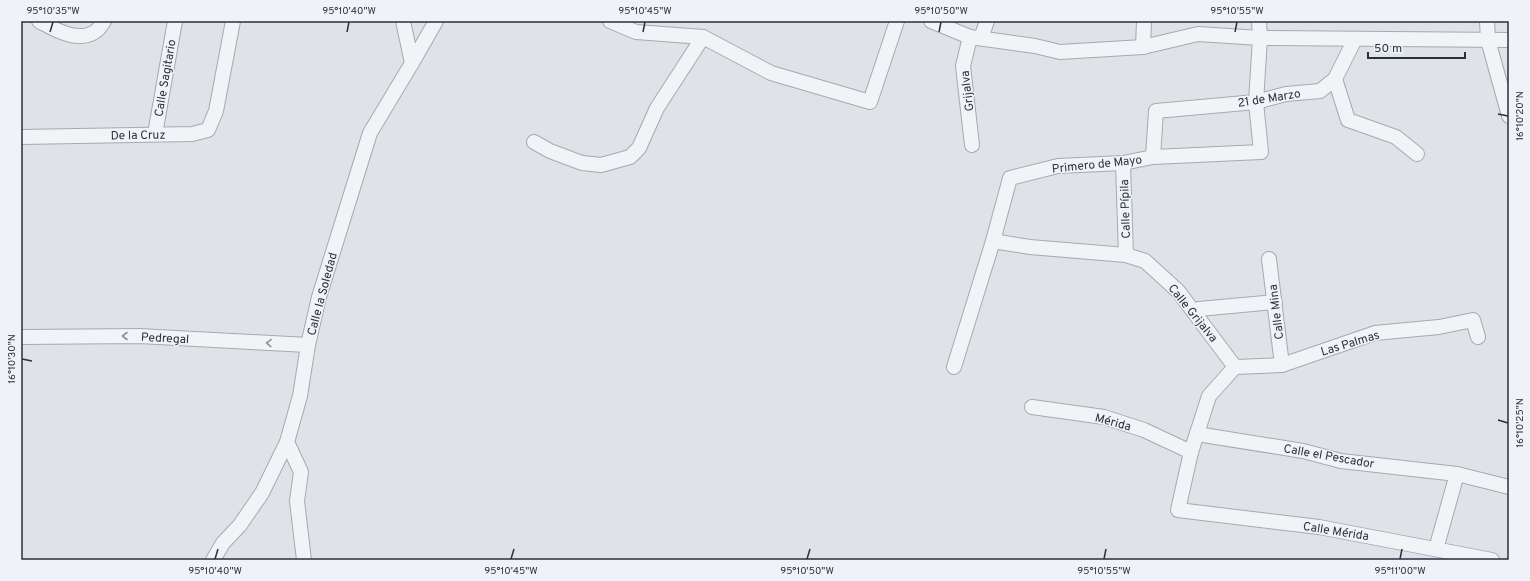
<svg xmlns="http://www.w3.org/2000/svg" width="1530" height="581" viewBox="0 0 1530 581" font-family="Overpass,sans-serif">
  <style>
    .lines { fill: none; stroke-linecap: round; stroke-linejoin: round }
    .minor-casing { stroke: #a4aab2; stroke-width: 16 }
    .minor { stroke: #f2f3f6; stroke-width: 14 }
    .oneway { stroke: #8d929a }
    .ticks { fill: none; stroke: #28313f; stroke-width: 1.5 }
    .labels { text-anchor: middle; stroke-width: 3; stroke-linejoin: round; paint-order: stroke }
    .street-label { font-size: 12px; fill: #28313f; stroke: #eff2f6 }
    .neatline { fill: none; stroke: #28313f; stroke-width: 1.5 }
    .ticks-label { font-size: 10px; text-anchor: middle; fill: #28313f }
  </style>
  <rect width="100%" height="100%" fill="#dfe3e8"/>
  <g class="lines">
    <defs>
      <g id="minor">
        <path d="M39 21C54 29 79 44 96 31 99 29 102 24 104 21"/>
        <polyline points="610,21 636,32 703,37 771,73 870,102 897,21"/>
        <polyline points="931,21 970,37 1035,46 1060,52 1143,47 1198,34 1260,38 1509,40"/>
        <polyline points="1487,21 1488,40 1509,116"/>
        <polyline points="970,37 963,66 972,145"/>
        <polyline points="981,38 987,21"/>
        <polyline points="1143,47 1144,21"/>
        <polyline points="412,63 436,21"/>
        <polyline points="1335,79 1348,120 1396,137 1417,154"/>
        <polyline points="155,134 175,21"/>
        <polyline points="21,137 192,134 208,130 216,111 233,21"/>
        <polyline points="534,142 550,151 582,163 601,165 630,157 639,148 657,108 703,37"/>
        <polyline points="1153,157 1156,111 1256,102 1286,94 1320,91 1335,79 1355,39"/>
        <polyline points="1123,163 1126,255"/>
        <polyline points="993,241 1030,247 1126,255 1145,261 1178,291 1235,367 1209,396 1191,452 1178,510 1319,527 1492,560"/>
        <polyline points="1269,259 1282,365"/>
        <polyline points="1194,312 1199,309 1275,302"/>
        <polyline points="21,337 139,336 308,345"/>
        <polyline points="954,367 993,241 1010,178 1058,166 1123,163 1153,157 1261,152 1256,102 1260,38 1259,21"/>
        <polyline points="1235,367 1282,365 1375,333 1439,327 1473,320 1478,337"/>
        <polyline points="1032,407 1104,417 1144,430 1191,452"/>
        <polyline points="1197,434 1303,451 1341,461 1457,474 1509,487"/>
        <polyline points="287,442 301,472 297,501 304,560"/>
        <polyline points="1436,549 1457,474"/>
        <polyline points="213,560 223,543 240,525 262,493 287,442 300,396 308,345 319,297 370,133 412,63 403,21"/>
      </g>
    </defs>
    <use href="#minor" class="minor-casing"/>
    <use href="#minor" class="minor"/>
  </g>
  <defs><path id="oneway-chevron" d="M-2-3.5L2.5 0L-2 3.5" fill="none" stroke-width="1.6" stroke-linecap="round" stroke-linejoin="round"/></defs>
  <g class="oneway">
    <use href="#oneway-chevron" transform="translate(125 336) rotate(180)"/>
    <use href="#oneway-chevron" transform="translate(269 343) rotate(-177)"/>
  </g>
  <path class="ticks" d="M50 32 53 22M347 32 349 22M643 32 645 22M939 32 941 22M1235 32 1237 22M1498 114 1508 116M22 359 32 361M1498 420 1508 423M215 559 218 549M511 559 514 549M807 559 810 549M1104 559 1106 549M1400 559 1402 549"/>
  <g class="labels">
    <g class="street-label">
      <text transform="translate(165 78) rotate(-80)" y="4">Calle Sagitario</text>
      <text transform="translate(967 91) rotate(-97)" y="4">Grijalva</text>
      <text transform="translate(1269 98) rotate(-9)" y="4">21 de Marzo</text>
      <text transform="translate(138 135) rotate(-1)" y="4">De la Cruz</text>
      <text transform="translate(1097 164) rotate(-6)" y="4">Primero de Mayo</text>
      <text transform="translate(1125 209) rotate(-92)" y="4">Calle Pípila</text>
      <text transform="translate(322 294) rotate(-75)" y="4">Calle la Soledad</text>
      <text transform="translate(1276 312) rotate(-97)" y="4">Calle Mina</text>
      <text transform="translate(1193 313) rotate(51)" y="4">Calle Grijalva</text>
      <text transform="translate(165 338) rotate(3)" y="4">Pedregal</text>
      <text transform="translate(1350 343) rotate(-17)" y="4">Las Palmas</text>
      <text transform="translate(1113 422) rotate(15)" y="4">Mérida</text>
      <text transform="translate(1329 456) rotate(10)" y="4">Calle el Pescador</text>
      <text transform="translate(1336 531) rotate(9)" y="4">Calle Mérida</text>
    </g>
  </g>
  <rect width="1530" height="581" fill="none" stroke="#eff2f6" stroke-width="44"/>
  <path d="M1368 52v6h97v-6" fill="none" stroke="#28313f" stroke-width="2"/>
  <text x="1374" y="52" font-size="12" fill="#28313f" stroke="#eff2f6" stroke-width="3" paint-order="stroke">50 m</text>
  <rect x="22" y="22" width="1486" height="537" class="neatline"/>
  <g class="ticks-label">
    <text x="53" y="14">95°10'35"W</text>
    <text x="349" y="14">95°10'40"W</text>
    <text x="645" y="14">95°10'45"W</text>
    <text x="941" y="14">95°10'50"W</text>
    <text x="1237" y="14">95°10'55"W</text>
    <text transform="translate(1519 116) rotate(-90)" y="4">16°10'20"N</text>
    <text transform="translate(11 359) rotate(-90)" y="4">16°10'30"N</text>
    <text transform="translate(1519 423) rotate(-90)" y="4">16°10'25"N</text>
    <text x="215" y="574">95°10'40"W</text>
    <text x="511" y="574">95°10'45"W</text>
    <text x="807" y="574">95°10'50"W</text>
    <text x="1104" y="574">95°10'55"W</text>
    <text x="1400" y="574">95°11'00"W</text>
  </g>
</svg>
